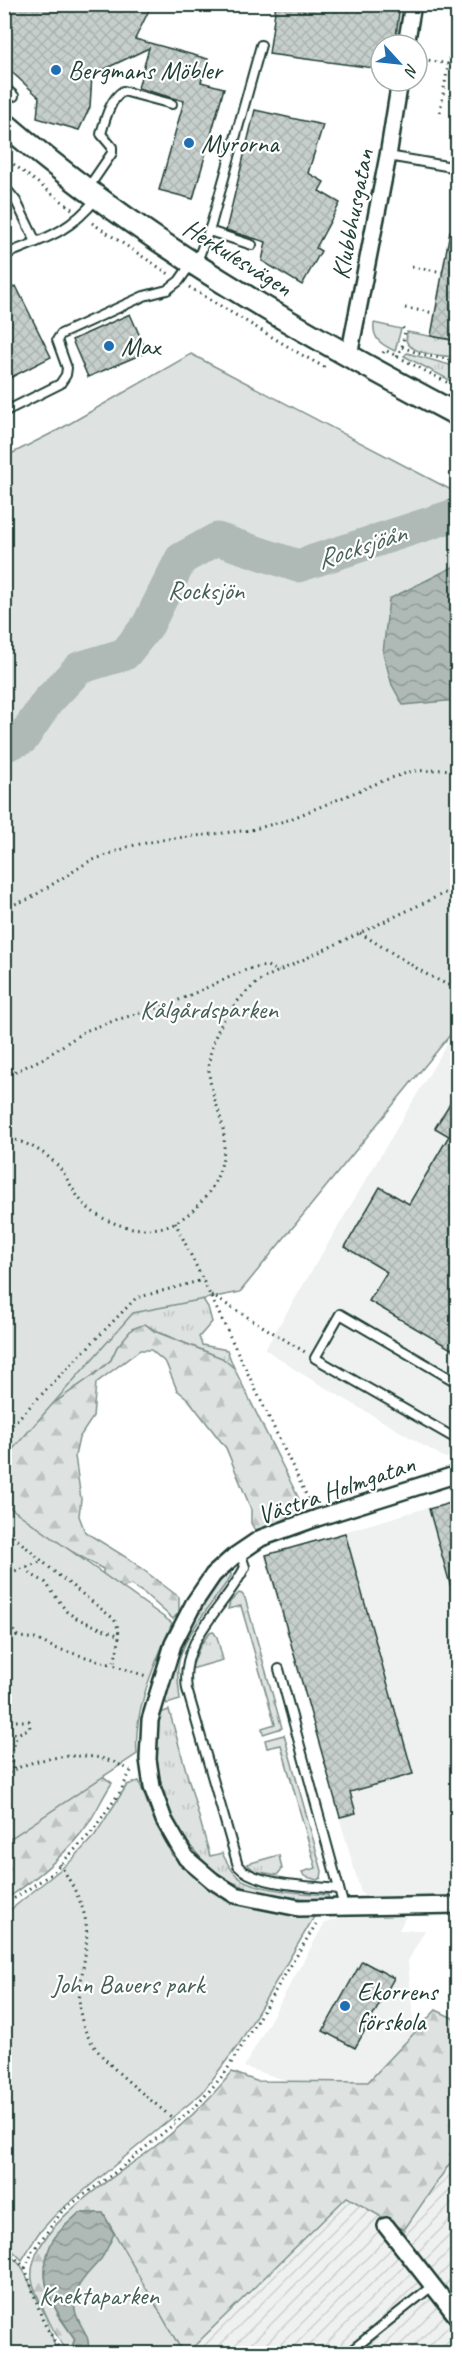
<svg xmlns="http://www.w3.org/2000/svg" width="462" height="2358" viewBox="0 0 462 2358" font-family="Caveat,sans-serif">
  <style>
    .built { fill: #eef1f0 }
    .industrial { fill: url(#industrial-furrows) }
    .grass { fill: url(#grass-tufts); stroke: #7e908b; stroke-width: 1.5 }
    .forest { fill: url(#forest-firs); stroke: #7e908b; stroke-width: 1.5 }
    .park { fill: #dee3e2; stroke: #7e908b; stroke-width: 1.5 }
    .water { fill: url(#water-waves); stroke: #758883; stroke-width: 1.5 }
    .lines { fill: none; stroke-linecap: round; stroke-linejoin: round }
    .stream { stroke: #758883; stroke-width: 5 }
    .river { stroke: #afbab7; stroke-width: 33 }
    .building { fill: url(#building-cross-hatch); stroke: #1f3d34; stroke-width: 1.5 }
    .lane-casing { stroke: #1f3d34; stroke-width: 12 }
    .street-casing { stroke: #1f3d34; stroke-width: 20 }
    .secondary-casing { stroke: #1f3d34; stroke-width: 26 }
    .path { stroke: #1f3d34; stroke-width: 3; stroke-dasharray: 1.5 4.5; stroke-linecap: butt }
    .lane { stroke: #fff; stroke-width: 8 }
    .street { stroke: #fff; stroke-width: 15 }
    .secondary { stroke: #fff; stroke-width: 21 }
    .poi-dot { fill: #1f6fb2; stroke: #fff; stroke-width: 2 }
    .labels { text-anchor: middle; stroke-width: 4.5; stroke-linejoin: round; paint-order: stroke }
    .poi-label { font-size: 26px; fill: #1f3d34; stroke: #fff; text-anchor: start }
    .street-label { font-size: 26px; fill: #1f3d34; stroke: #fff }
    .park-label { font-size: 26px; fill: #455e57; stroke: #fff }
    .water-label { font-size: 27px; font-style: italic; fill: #4a625b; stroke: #fff }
  </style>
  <defs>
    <pattern id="industrial-furrows" width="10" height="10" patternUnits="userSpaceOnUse" patternTransform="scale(1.5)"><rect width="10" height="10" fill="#eef1f0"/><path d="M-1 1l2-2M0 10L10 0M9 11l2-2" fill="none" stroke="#ccd0ce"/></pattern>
    <pattern id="grass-tufts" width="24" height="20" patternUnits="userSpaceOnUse" patternTransform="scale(1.5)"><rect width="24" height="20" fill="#dee3e2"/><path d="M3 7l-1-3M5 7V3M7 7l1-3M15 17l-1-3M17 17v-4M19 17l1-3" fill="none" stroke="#bec4c2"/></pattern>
    <pattern id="forest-firs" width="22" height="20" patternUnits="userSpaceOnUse" patternTransform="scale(1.5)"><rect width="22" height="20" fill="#dee3e2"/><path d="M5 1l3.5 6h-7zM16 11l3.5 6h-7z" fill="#bec4c2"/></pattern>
    <pattern id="water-waves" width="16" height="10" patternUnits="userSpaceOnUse" patternTransform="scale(1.5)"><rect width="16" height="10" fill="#afbab7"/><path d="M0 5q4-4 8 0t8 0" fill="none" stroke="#8e9896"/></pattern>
    <pattern id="building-cross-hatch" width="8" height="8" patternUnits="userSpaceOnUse" patternTransform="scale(1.5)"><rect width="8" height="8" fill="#c7cfcc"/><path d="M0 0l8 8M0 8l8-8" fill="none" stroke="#aab3b0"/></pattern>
  </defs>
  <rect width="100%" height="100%" fill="#fff"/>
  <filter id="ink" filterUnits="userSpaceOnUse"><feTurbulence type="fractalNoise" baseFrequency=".0167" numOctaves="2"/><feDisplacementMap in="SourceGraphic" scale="12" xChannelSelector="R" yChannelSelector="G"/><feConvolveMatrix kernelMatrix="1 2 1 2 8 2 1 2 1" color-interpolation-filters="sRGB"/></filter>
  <g filter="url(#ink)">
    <g class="built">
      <polygon points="456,1029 457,1030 457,1455 445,1458 297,1371 265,1349"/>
      <polygon points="457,1499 457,1899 369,1898 361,1893 264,1555"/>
      <polygon points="354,1916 406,1916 399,1930 425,1930 408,1961 414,2033 355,2102 244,2067 324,1924 332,1920"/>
    </g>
    <polygon class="industrial" points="457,2153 457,2353 187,2354 348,2197 405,2230"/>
    <g class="grass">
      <path d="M374 323 401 329 395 351C382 345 372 339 374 323Z"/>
      <path d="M407 332 457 341V357C443 356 411 355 406 340Z"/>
      <polygon points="407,353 457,367 457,384 404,356"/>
      <path d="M199 1293 208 1307 212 1322 199 1337 202 1345 227 1350 234 1368C210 1348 172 1342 145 1324L117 1347 111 1360 95 1374 57 1401 42 1408 128 1312Z"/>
      <path d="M227 1572 231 1573V1576C215 1601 181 1637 178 1667 177 1678 179 1689 180 1700L167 1704C150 1682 212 1592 227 1572Z"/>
      <polygon points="239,1593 242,1594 245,1598 282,1728 263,1734 262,1728 275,1724 241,1606 228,1609 230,1602"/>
      <polygon points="213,1631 217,1637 223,1660 191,1669 200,1646 210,1632"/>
      <path d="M169 1710 210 1856 222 1853C226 1861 230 1869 237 1876 252 1890 307 1894 328 1895L329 1899 325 1900C298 1898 269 1897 243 1887 180 1863 144 1776 160 1713Z"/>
      <polygon points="284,1735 322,1871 321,1878 317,1880 304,1876 302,1872 316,1868 281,1745 267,1748 265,1740"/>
      <polygon points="279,1855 282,1869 277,1875 255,1871 247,1864"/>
    </g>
    <g class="forest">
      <path d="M145 1324 154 1331 222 1358 234 1368 299 1499C295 1520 275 1524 256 1532L251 1523V1509L226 1448 188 1399 177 1390 166 1363 151 1350H140L96 1383 93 1417 79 1438 75 1456 81 1499 79 1516 85 1532 129 1559 179 1597V1612L173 1619 144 1593 131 1585 115 1590 103 1579V1569L5 1514V1442L42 1408 57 1401 95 1374 111 1360 117 1347 132 1329Z"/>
      <path d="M100 1774 112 1783C103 1796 97 1811 88 1824 66 1855 36 1879 5 1900V1820Z"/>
      <path d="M436 2010 457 2020V2153L404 2230 347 2197 187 2353H183L114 2234 57 2314 75 2339 70 2353C58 2341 51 2326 44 2310 40 2301 34 2290 32 2280 26 2230 111 2179 145 2154 178 2130 206 2104 232 2072L256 2081 368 2082Z"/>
    </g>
    <g class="park">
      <polygon points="191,354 457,493 457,1030 455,1029 240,1292 133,1313 5,1458 5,457 62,428"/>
      <path d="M5 1504 172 1623C155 1664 133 1709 137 1754L5 1842Z"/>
      <polygon points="139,1781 151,1813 172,1855 203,1884 236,1904 314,1917 239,2044 202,2093 57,2213 38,2234 22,2260 5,2243 4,1915 72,1860 95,1835 127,1785"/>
      <path d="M79 2213H103L183 2353H69L75 2339C53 2309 35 2281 51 2244 55 2233 70 2222 79 2213Z"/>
      <polygon points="5,2249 22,2267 46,2317 57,2353 5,2353"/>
    </g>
    <g class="water">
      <polygon points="457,565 457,700 403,705 392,685 383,653 389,599"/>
      <path d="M79 2213H103L114 2234C110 2242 106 2252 101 2259 87 2275 71 2287 75 2310 78 2327 93 2335 87 2353H73L71 2350 75 2339C54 2309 35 2281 51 2244 55 2233 70 2222 79 2213Z"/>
    </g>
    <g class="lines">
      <polyline class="stream" points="4,2353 10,2354"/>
      <polyline class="river" points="4,746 23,738 47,702 79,668 125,654 148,625 181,559 217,539 298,566 458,514"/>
    </g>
    <g class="building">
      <polygon points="4,4 64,4 68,9 77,4 152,4 135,39 208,59 201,82 224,88 193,199 159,190 184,101 138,88 149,48 92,75 90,107 79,130 37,118 39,97 4,65"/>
      <polygon points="276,4 400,4 395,45 381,45 381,69 269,54"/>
      <polygon points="255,110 323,125 308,173 324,182 319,191 340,203 316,248 321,251 302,285 262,261 266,242 226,230"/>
      <polygon points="450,231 458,232 458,341 431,336"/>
      <polygon points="16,286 51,357 4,381 4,292"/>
      <polygon points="130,314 147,352 88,377 72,340"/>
      <polygon points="458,1090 458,1353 369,1301 387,1272 345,1247 380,1187 409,1204 449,1136 435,1128"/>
      <polygon points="458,1501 458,1594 453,1595 429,1509"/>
      <polygon points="345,1533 413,1774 350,1792 356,1813 340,1817 266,1555"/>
      <polygon points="362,1961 394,1978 355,2048 323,2031"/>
    </g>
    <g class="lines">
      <defs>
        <g id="lane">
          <polyline points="4,87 14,96"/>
          <polyline points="388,156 458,168"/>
          <polyline points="4,186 16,201 36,242"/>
          <path d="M88 188 112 153V147L101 134C105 120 110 99 123 91L172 104"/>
          <polyline points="209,231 252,245"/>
          <path d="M4 255C43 239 69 233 96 199"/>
          <polyline points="196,264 211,225 261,45"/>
          <polyline points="4,412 60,384 66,375 67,368 57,340 61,334 144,296 167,290 179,281 191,264"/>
          <polyline points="458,1383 340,1314 315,1358 458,1440"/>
          <path d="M240 1552 245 1567C225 1608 179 1639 187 1689L238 1866C256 1886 313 1886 339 1889"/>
          <polyline points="279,1669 344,1907"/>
          <polyline points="347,2354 432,2286"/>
        </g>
        <g id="street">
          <polyline points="406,45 413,4"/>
          <polyline points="349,356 388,156 400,81"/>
          <polyline points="458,1474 317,1518 261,1538 233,1557 213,1575 194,1603 173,1644 150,1720 148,1759 152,1787 164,1820 186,1858 213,1881 235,1895 299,1908 458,1905"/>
          <polyline points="386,2226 458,2318"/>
        </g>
        <path id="secondary" d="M4 123C140 241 299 331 458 415"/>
      </defs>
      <use href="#lane" class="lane-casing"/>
      <use href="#street" class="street-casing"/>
      <use href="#secondary" class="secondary-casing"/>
      <g class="path">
        <polyline points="417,58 458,66"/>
        <polyline points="440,112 453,37"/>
        <polyline points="4,157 72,209"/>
        <polyline points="92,223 169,274"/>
        <polyline points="412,267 443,272"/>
        <polyline points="189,287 302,355 326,368"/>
        <polyline points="405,308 435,313"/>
        <polyline points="402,347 423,355 458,361"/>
        <polyline points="383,353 385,350 458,388"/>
        <polyline points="397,357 402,347 405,331 402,327"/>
        <polyline points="4,908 29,899 88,862 130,846 167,839 251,830 288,820 385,780 413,771 458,769"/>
        <polyline points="360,933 426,974 458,990"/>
        <polyline points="4,1077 44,1058 85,1031 116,1020 168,1005 248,969 267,966 279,971"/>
        <path d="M4 1137C22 1141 39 1148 53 1161 66 1173 71 1189 82 1202 103 1226 149 1238 178 1221 212 1201 231 1162 222 1124 218 1105 208 1086 209 1066 210 1031 235 999 262 979L447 892 458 882"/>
        <polyline points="175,1222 311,1505"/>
        <polyline points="211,1295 305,1352"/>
        <polyline points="4,1433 136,1298 203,1280"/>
        <path d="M4 1528 57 1574 114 1619C123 1635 118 1648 113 1665L146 1676"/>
        <polyline points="27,1567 32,1575 45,1582 67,1612 78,1619 120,1636"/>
        <polyline points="4,1575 43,1561"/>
        <polyline points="4,1615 16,1635 20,1637 35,1639 55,1648 113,1665"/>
        <polyline points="4,1640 18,1636"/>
        <polyline points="4,1721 29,1721 30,1728 17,1734 4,1731"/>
        <polyline points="13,1769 11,1757 17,1734"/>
        <path d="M4 1776C26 1759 73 1752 100 1758 111 1760 120 1765 130 1770"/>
        <path d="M60 1864C71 1883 83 1902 86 1923 91 1964 66 1999 90 2040 107 2068 152 2100 177 2122"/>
        <polyline points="4,1905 51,1874 91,1833 120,1792 133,1767"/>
        <polyline points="4,2246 25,2268 43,2321 62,2354"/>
        <polyline points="25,2268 33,2251 63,2210 117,2171 197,2105 225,2073 316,1924"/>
      </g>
      <use href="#lane" class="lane"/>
      <use href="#street" class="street"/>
      <use href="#secondary" class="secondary"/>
    </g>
  </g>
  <g class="poi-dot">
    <circle cx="56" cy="70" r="6"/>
    <circle cx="189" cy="143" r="6"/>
    <circle cx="109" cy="346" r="6"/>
    <circle cx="345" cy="2006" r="6"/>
  </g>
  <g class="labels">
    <g class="poi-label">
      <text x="68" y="79">Bergmans Möbler</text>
      <text x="201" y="152">Myrorna</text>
      <text x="121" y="355">Max</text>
      <text x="357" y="2000">Ekorrens<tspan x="357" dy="30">förskola</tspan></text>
    </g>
    <g class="street-label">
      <text transform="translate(352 214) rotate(-79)" y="9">Klubbhusgatan</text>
      <text transform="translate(238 257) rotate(32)" y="9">Herkulesvägen</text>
      <text transform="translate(336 1489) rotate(-19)" y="9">Västra Holmgatan</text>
    </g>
    <g class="park-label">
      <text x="206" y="599">Rocksjön</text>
      <text x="209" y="1018">Kålgårdsparken</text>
      <text x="128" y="1993">John Bauers park</text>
      <text x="99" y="2304">Knektaparken</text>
    </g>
    <g class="water-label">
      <text transform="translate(361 546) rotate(-18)" y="9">Rocksjöån</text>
    </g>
  </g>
  <rect width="462" height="2358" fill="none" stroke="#fff" stroke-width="24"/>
  <rect x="12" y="12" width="438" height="2334" fill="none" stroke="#1f3d34" stroke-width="2" filter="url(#ink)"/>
  <g transform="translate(399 63) rotate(117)"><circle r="28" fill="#ffffff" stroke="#a5b1ae" stroke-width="1.5"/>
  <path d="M0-4.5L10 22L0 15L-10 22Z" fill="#1f6fb2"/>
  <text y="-9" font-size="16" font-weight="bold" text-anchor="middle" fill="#1f3d34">N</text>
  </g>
</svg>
